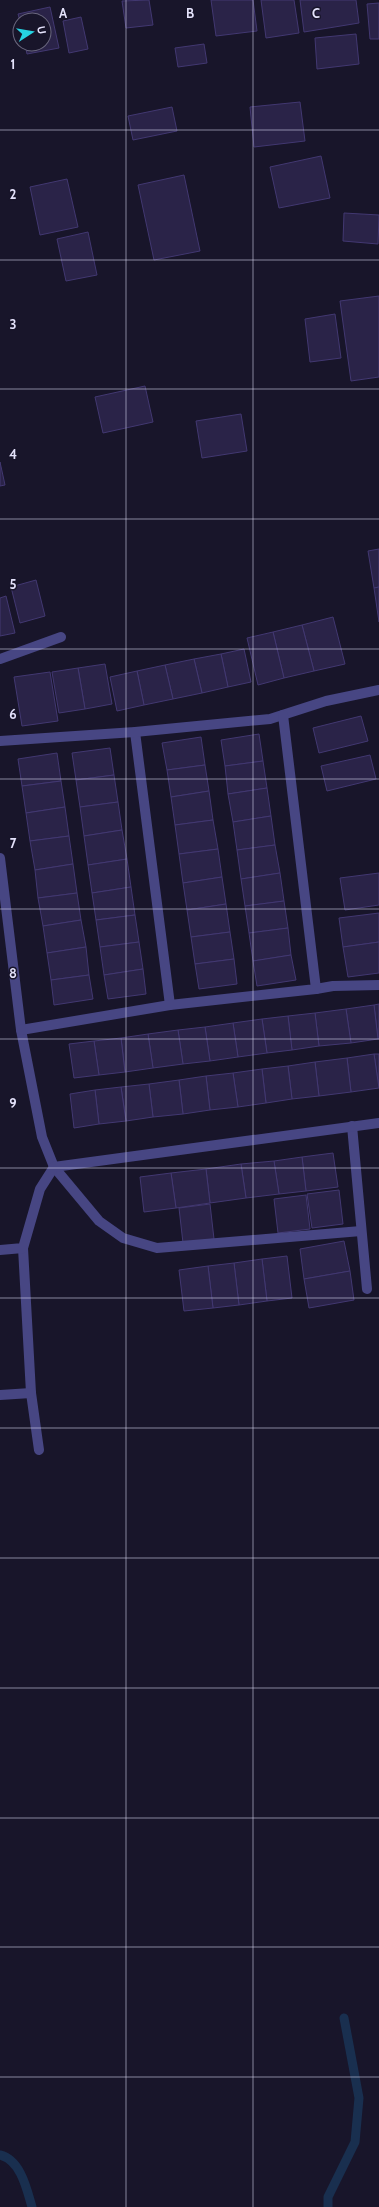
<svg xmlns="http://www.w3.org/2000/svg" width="379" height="2207" viewBox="0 0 379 2207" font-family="Cabin,sans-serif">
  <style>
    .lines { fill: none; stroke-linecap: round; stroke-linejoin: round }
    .stream { stroke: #192f4f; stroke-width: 9 }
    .building { fill: #2a2348; stroke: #423871 }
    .minor { stroke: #474683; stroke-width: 10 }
    .grid { fill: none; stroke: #e4e2fb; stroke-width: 1; stroke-opacity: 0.55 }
    .grid-label { font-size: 13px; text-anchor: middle; font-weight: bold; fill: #e4e2fb; stroke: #18152a; stroke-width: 3; stroke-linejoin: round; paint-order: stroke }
  </style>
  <rect width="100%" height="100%" fill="#18152a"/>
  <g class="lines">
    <g class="stream">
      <path d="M0 2155C21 2160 27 2190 32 2207"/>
      <polyline points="328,2207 328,2197 355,2142 359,2098 344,2018"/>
    </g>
  </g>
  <g class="building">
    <polygon points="149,0 153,25 126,28 122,1"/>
    <polygon points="211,0 253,0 257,31 216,36"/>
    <polygon points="261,0 294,0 299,33 266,38"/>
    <polygon points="300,0 356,0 359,23 304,32"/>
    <polygon points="379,3 379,39 370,39 367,4"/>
    <polygon points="50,7 59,48 27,54 25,44 44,44 44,20 20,21 18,14"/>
    <polygon points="81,17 88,49 69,53 63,21"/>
    <polygon points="356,34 359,64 317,69 315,38"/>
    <polygon points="204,44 207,63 178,67 175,48"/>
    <polygon points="300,102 305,141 254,147 250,107"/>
    <polygon points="172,107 177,131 133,140 128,116"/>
    <polygon points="321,156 330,198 279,208 270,167"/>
    <polygon points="184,175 200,251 154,260 138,185"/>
    <polygon points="67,179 78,227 40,235 30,187"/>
    <polygon points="344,213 379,215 378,244 343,241"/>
    <polygon points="88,232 97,275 66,281 57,239"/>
    <polygon points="379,296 379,377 351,381 340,301"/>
    <polygon points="335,314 341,358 310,362 305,319"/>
    <polygon points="145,386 153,422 103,433 95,397"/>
    <polygon points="241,414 247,451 202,458 196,421"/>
    <polygon points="0,462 5,485 0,486"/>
    <polygon points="379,549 379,587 374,588 368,551"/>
    <polygon points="36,580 45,616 20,623 11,587"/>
    <polygon points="379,587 379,622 374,588"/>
    <polygon points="6,596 15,633 0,636 0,598"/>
    <polygon points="333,617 345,664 314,671 302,625"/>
    <polygon points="302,625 314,671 284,678 273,632"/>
    <polygon points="273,632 284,678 258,685 247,638"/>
    <polygon points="244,649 251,682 228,687 221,654"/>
    <polygon points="221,654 228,687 202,693 194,659"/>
    <polygon points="194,659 202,693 173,699 165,665"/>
    <polygon points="105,664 112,704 85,709 78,668"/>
    <polygon points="165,665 173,699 144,705 137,671"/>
    <polygon points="78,668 85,709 59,713 52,672"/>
    <polygon points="137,671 144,705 117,711 110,677"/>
    <polygon points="50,672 58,721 22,726 14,677"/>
    <polygon points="361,716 368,741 319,753 313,728"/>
    <polygon points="259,734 263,761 225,766 221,740"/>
    <polygon points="201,737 205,765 167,770 162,743"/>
    <polygon points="110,748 114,775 76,780 72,753"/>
    <polygon points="57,753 61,781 22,786 18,759"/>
    <polygon points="370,755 376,779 327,791 321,766"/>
    <polygon points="263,761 267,788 228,794 225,766"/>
    <polygon points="205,765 209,791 171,797 167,770"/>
    <polygon points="114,775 118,802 80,807 76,780"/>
    <polygon points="61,781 65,807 26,813 22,786"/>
    <polygon points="267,788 271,816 233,822 228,794"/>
    <polygon points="209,791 213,820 175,825 171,797"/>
    <polygon points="118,802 122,830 84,836 80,807"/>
    <polygon points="65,807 69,836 30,841 26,813"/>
    <polygon points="271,816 275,845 237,850 233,822"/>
    <polygon points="213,820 218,849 179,854 175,825"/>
    <polygon points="122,830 127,859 88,865 84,836"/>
    <polygon points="69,836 73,864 35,870 30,841"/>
    <polygon points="275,845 280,873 241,879 237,850"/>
    <polygon points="218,849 222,877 183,883 179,854"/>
    <polygon points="127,859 131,887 92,893 88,865"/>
    <polygon points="73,864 77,893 38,898 35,870"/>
    <polygon points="280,873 284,901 245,906 241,879"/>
    <polygon points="379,873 379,905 345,910 340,878"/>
    <polygon points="222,877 226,904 187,910 183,883"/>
    <polygon points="131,887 135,915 96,920 92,893"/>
    <polygon points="77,893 81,920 43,926 38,898"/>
    <polygon points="284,901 288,928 249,933 245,906"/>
    <polygon points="226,904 230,932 191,937 187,910"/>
    <polygon points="379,913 379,942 343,947 339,918"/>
    <polygon points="135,915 139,942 100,947 96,920"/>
    <polygon points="81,920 86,947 47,953 43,926"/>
    <polygon points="288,928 291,955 253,961 249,933"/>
    <polygon points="230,932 234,959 195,964 191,937"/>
    <polygon points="139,942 143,969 104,975 100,947"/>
    <polygon points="379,942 379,973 348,977 343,947"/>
    <polygon points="86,947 89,975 51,980 47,953"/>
    <polygon points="291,955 296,980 257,986 253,961"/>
    <polygon points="234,959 237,984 199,989 195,964"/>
    <polygon points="143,969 146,994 108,999 104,975"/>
    <polygon points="89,975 93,999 54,1005 51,980"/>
    <polygon points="379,1004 379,1039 378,1039 374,1005"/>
    <polygon points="374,1005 378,1039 351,1043 346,1009"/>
    <polygon points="346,1009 351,1043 319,1046 315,1013"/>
    <polygon points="315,1013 319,1046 292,1050 288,1016"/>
    <polygon points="288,1016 292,1050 267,1053 262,1019"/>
    <polygon points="262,1019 267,1053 238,1057 233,1023"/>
    <polygon points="233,1023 238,1057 210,1061 205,1027"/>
    <polygon points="205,1027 210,1061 183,1064 178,1030"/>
    <polygon points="178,1030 183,1064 153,1068 148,1034"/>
    <polygon points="148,1034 153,1068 125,1072 121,1038"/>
    <polygon points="121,1038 125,1072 99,1075 94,1041"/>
    <polygon points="94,1041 99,1075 74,1078 69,1044"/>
    <polygon points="374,1054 379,1054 379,1088"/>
    <polygon points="374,1054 379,1088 351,1092 347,1058"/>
    <polygon points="347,1058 351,1092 319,1096 315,1062"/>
    <polygon points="315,1062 319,1096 292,1099 288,1066"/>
    <polygon points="288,1066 292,1099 266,1103 262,1069"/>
    <polygon points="262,1069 266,1103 238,1107 233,1073"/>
    <polygon points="233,1073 238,1107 210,1110 206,1076"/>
    <polygon points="206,1076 210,1110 183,1114 179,1080"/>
    <polygon points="179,1080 183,1114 153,1117 149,1084"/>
    <polygon points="149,1084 153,1117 126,1121 121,1087"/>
    <polygon points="121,1087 126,1121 99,1124 95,1090"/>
    <polygon points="95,1090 99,1124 74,1128 70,1094"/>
    <polygon points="333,1153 338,1187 306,1191 302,1157"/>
    <polygon points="302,1157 306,1191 279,1194 274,1161"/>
    <polygon points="274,1161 279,1194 246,1198 241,1164"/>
    <polygon points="241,1164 246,1198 210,1203 206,1169"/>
    <polygon points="206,1169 210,1203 176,1208 171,1173"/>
    <polygon points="171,1173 176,1208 144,1212 140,1177"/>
    <polygon points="339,1190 343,1224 312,1228 307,1194"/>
    <polygon points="306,1195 310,1229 278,1233 274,1199"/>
    <polygon points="210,1204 214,1239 183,1243 179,1208"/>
    <polygon points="344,1241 350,1271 304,1279 300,1249"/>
    <polygon points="287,1256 292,1298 267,1301 262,1259"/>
    <polygon points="262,1259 267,1301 239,1305 234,1263"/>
    <polygon points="234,1263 239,1305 213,1308 208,1266"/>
    <polygon points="208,1266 213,1308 184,1311 179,1270"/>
    <polygon points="350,1271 354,1300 309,1308 304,1279"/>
  </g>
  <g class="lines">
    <g class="minor">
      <polyline points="0,659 61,637"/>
      <polyline points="135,732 170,1005"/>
      <polyline points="0,741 135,732 270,719 326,701 379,690"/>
      <polyline points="0,858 21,1030 42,1137 54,1167 99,1221 123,1238 157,1248 361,1231"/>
      <polyline points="316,989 333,986 379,985"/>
      <polyline points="21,1030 170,1005 316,989 283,715"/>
      <polyline points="352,1126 367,1289"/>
      <polyline points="23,1248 31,1393 39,1450"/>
      <polyline points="0,1250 23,1248 40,1189 54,1167 379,1123"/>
      <polyline points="0,1395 31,1393"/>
    </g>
  </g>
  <path class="grid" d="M126 0V2207M253 0V2207M0 130H379M0 260H379M0 389H379M0 519H379M0 649H379M0 779H379M0 909H379M0 1039H379M0 1168H379M0 1298H379M0 1428H379M0 1558H379M0 1688H379M0 1818H379M0 1947H379M0 2077H379"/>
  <g class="grid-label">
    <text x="63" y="18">A</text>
    <text x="190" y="18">B</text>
    <text x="316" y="18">C</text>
    <text x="13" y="69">1</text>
    <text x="13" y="199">2</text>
    <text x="13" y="329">3</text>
    <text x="13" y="459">4</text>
    <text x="13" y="589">5</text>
    <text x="13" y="719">6</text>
    <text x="13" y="848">7</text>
    <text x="13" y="978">8</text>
    <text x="13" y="1108">9</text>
  </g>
  <g transform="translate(32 32) rotate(78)"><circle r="19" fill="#18152a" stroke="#6a677e"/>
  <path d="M0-3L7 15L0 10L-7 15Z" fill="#26d4e3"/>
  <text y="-6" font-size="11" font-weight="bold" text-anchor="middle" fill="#e4e2fb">U</text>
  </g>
</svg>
